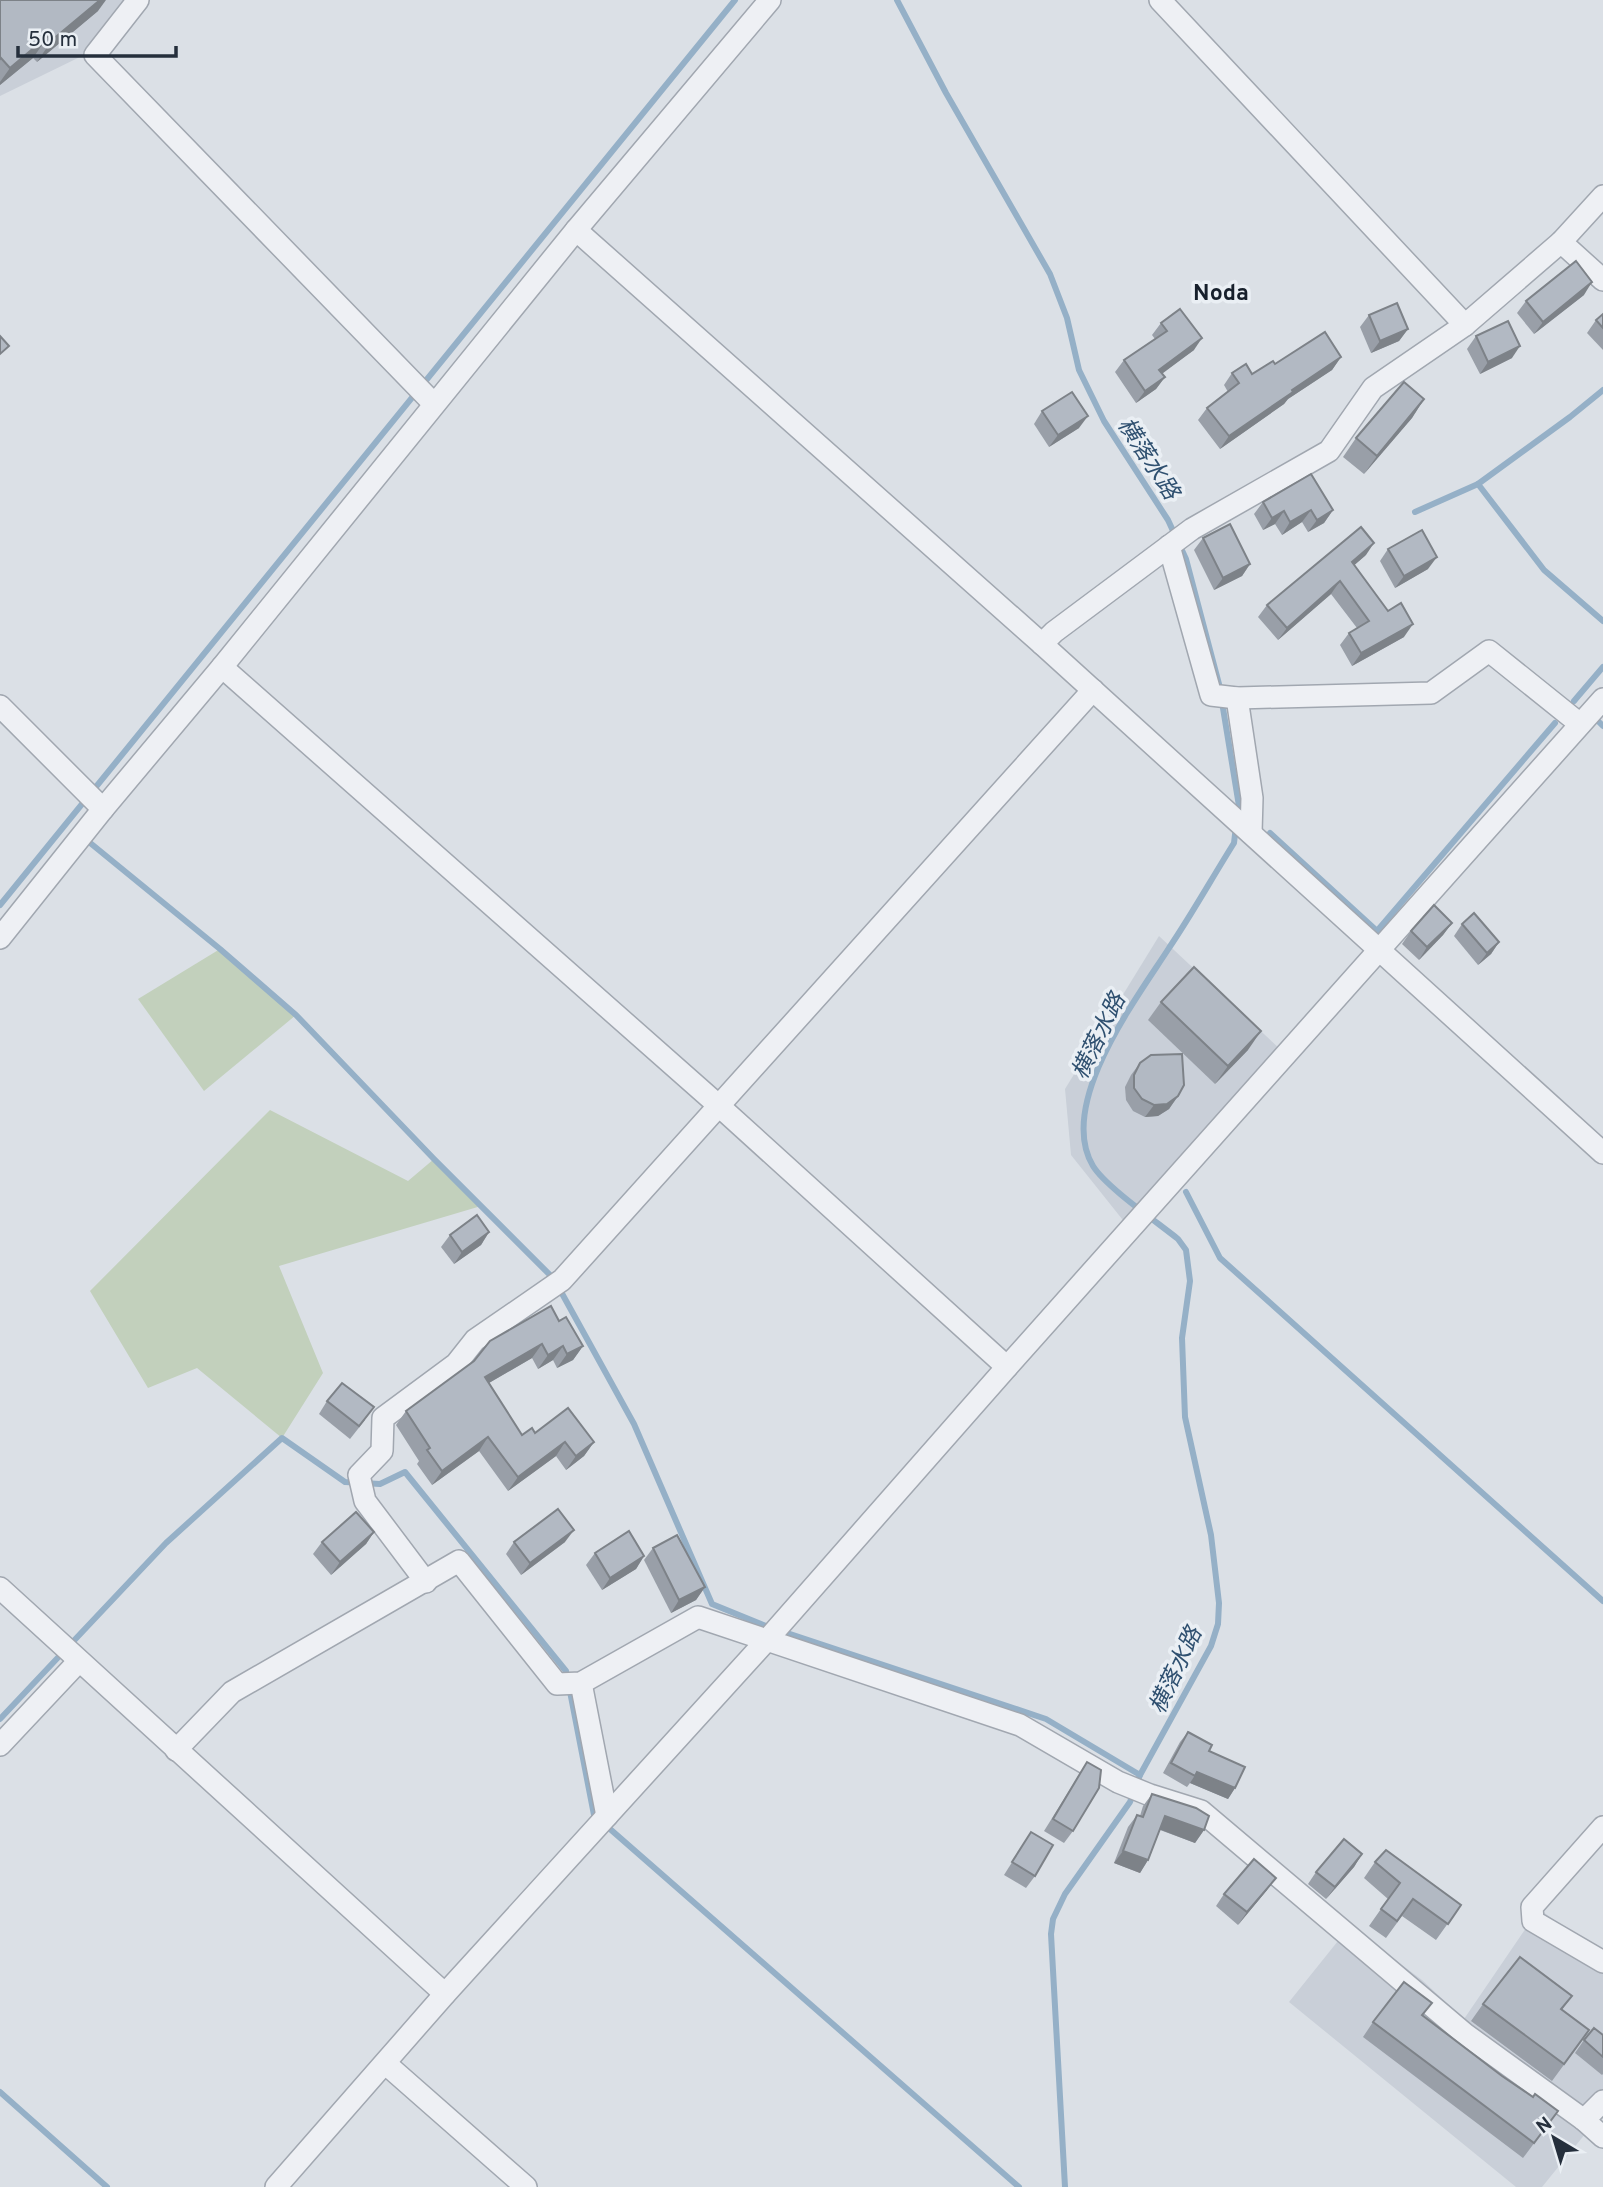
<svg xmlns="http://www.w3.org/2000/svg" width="1603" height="2187" viewBox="0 0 1603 2187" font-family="Overpass,'Noto Sans JP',sans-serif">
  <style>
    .built { fill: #c9cfd8 }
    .green { fill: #c2d0bc }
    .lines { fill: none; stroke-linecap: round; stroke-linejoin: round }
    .stream { stroke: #95b0c7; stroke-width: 6 }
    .minor-casing { stroke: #a1a7b0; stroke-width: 24 }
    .minor { stroke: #eef0f4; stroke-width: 21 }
    .wall { fill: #999fa8 }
    .shaded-wall { fill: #7d8288 }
    .building { fill: #b2b9c3; stroke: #7d8288; stroke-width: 2 }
    .labels { text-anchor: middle; stroke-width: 7; stroke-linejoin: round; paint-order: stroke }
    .neighbourhood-label { font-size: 23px; font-weight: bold; fill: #17202c; stroke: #eaeff4 }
    .water-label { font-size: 23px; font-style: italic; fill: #2f5070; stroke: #eaeff4 }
  </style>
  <rect width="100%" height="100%" fill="#dbe0e6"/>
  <g class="built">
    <polygon points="0,0 130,0 84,55 0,96"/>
    <polygon points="1159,936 1281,1050 1126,1224 1071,1155 1065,1089"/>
    <polygon points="1539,1909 1603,1955 1603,2112 1542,2187 1516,2187 1289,2002 1350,1926 1422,1980 1464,2019"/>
  </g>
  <g class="green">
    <polygon points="220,949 296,1015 204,1091 138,999"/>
    <polygon points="270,1110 408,1181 434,1159 481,1206 279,1266 323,1373 282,1438 197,1368 148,1388 90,1291"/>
  </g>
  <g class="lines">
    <g class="stream">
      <polyline points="897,0 946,93 1050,274 1067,318 1079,370 1104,421 1168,520 1186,559 1219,684"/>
      <polyline points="1478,484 1544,570 1603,621"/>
      <polyline points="1415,512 1478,484 1570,417 1603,390"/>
      <polyline points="1574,701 1603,667"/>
      <polyline points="1222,702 1239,806 1238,815"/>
      <polyline points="1599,722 1603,726"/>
      <polyline points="1270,833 1377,931 1555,723"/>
      <polyline points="89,842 220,949 296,1015 434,1159 554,1279 634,1424 712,1604 766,1626 1046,1719 1140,1775"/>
      <polyline points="0,905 735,0"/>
      <polyline points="1186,1192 1220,1258 1603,1601"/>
      <polyline points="0,1719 166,1543 282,1438 345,1482 380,1484 405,1472 566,1671 594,1815 1019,2187"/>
      <polyline points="0,2092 107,2187"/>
      <path d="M1065 2187 1051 1934 1053 1919 1065 1894 1130 1802 1140 1775 1211 1646 1218 1624 1219 1603 1211 1535 1185 1417 1182 1338 1190 1281 1186 1250 1178 1239C1157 1222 1106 1187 1093 1166 1056 1104 1137 998 1169 948 1192 914 1212 878 1234 843L1236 826"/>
    </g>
    <defs>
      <g id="minor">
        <polyline points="138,0 95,55 434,404"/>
        <polyline points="1160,0 1465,325"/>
        <polyline points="576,230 1042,644 1603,1153"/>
        <polyline points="1561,242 1603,280"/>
        <polyline points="1169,546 1211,695 1237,698 1431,693 1489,651 1580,724"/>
        <polyline points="1042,644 1054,632 1192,529 1329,451 1373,388 1465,325 1561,242 1603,196"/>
        <polyline points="222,667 718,1105 1007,1367"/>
        <polyline points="1237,698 1252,798 1251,833"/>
        <polyline points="0,706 103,809"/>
        <polyline points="0,938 103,809 222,667 576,230 770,0"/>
        <polyline points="426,1582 365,1501 359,1475 382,1451 383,1418 456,1364 475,1340 562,1280 1093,690"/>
        <polyline points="0,1588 445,1994"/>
        <polyline points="581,1683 607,1816"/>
        <polyline points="0,1745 79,1661"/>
        <polyline points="176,1750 232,1692 459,1561 557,1684 581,1683 698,1617 1020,1725 1118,1782 1150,1795 1201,1811 1465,2034 1584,2120 1603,2137"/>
        <polyline points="1603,1827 1532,1907 1533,1921 1603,1962"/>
        <polyline points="386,2064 526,2187"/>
        <polyline points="1584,2120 1603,2101"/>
        <polyline points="276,2187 445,1994 766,1641 1007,1367 1603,699"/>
      </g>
    </defs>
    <use href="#minor" class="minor-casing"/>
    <use href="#minor" class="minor"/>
  </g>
  <g class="wall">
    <polygon points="0,0 98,11 37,62 33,58 0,85"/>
    <polygon points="1584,295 1534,334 1517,313 1526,301"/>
    <polygon points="1603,314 1603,350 1587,333 1596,320"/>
    <polygon points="1369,315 1408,329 1399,341 1371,353 1360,327"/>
    <polygon points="1161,323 1194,350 1162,373 1165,377 1156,389 1136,403 1115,372 1124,360 1155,339 1152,335"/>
    <polygon points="1476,336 1512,358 1480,374 1467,349"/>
    <polygon points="1341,357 1332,370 1288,399 1284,404 1220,449 1198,420 1207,408 1228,392 1224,385 1232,373 1252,374 1275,364"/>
    <polygon points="1424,399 1412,418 1364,474 1343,457 1356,438"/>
    <polygon points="1042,411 1079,428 1049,447 1034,424"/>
    <polygon points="1263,502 1333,510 1324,523 1308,532 1302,522 1282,535 1275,524 1263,530 1254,514"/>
    <polygon points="1203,538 1250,564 1242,576 1214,590 1194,550"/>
    <polygon points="1388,549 1428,569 1395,588 1380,561"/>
    <polygon points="1366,555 1354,565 1404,637 1352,666 1340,645 1349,633 1357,628 1331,594 1278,640 1258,617 1267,605"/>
    <polygon points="1452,923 1443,935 1419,960 1402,944 1411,931"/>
    <polygon points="1462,924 1499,942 1491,954 1478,965 1454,936"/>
    <polygon points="1161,1002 1248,1050 1215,1084 1148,1020"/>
    <polygon points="1140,1063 1178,1096 1169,1109 1158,1116 1145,1117 1133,1111 1126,1100 1125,1087 1131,1075"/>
    <polygon points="489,1232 481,1245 454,1264 441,1247 450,1235"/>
    <polygon points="559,1321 583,1346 573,1360 557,1368 553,1360 538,1369 532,1358 489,1383 522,1435 535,1433 594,1442 584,1456 566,1470 556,1456 508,1491 479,1451 432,1485 417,1464 419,1461 396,1425 406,1411"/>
    <polygon points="327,1401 365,1420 350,1439 319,1414"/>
    <polygon points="374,1532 366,1544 331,1575 313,1554 322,1542"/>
    <polygon points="514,1542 565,1542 521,1575 506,1554"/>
    <polygon points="653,1548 705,1587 696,1600 671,1613 644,1560"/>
    <polygon points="595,1553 644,1556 636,1569 602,1590 586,1565"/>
    <polygon points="1188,1732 1209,1751 1235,1788 1228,1799 1190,1783 1187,1787 1163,1773 1180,1742"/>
    <polygon points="1087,1762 1073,1831 1064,1843 1044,1831"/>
    <polygon points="1152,1794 1204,1830 1195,1843 1160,1830 1148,1860 1140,1873 1114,1863 1128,1827 1137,1815 1140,1816 1143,1806"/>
    <polygon points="1031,1832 1035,1876 1026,1888 1004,1875"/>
    <polygon points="1362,1854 1354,1867 1326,1899 1308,1884 1316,1872"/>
    <polygon points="1375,1862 1461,1905 1436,1940 1402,1916 1386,1938 1369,1926 1388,1899 1364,1878"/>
    <polygon points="1267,1890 1238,1925 1216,1906 1224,1894"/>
    <polygon points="1572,1996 1562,2010 1577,2047 1552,2081 1471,2021 1483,2004"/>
    <polygon points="1423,2016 1502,2076 1533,2097 1558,2111 1523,2158 1363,2037 1373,2022"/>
    <polygon points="1603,2035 1603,2074 1602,2075 1575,2053 1584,2040"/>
  </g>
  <g class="shaded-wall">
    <polygon points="100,0 106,0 98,11 37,62 52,40"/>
    <polygon points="49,35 33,58 0,85 0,82 10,68"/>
    <polygon points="1592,282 1584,295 1534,334 1543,322"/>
    <polygon points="1408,329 1399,341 1371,353 1380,341"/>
    <polygon points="1202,338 1194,350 1151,382 1159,370"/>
    <polygon points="1520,346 1512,358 1480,374 1488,362"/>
    <polygon points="1341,357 1332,370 1288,399 1284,404 1220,449 1229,436 1292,390"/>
    <polygon points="1165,377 1156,389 1136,403 1145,391"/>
    <polygon points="1424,399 1412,418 1364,474 1377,456"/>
    <polygon points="1088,416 1079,428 1049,447 1058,435"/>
    <polygon points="1311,510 1302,522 1282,535 1290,522"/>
    <polygon points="1333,510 1324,523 1308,532 1317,520"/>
    <polygon points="1284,511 1275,524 1263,530 1272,518"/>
    <polygon points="1374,543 1366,555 1343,575 1352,562"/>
    <polygon points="1437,557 1428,569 1395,588 1404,576"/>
    <polygon points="1250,564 1242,576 1214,590 1223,578"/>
    <polygon points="1340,581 1331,594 1278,640 1287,628"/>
    <polygon points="1413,624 1404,637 1352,666 1361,653"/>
    <polygon points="1452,923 1443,935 1419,960 1427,947"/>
    <polygon points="1499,942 1491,954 1478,965 1487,953"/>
    <polygon points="1261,1031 1248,1050 1215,1084 1228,1066"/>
    <polygon points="1178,1096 1169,1109 1158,1116 1145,1117 1154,1105"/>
    <polygon points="489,1232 481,1245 454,1264 462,1252"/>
    <polygon points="542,1344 532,1358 475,1391 485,1377"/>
    <polygon points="563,1346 553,1360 538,1369 548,1355"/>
    <polygon points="583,1346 573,1360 557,1368 567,1354"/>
    <polygon points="488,1437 479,1451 432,1485 442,1471"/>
    <polygon points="565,1442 556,1456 508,1491 518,1477"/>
    <polygon points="594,1442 584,1456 566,1470 576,1456"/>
    <polygon points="574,1530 565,1542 521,1575 530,1563"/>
    <polygon points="374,1532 366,1544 331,1575 340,1562"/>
    <polygon points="644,1556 636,1569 602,1590 610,1578"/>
    <polygon points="705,1587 696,1600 671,1613 679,1600"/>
    <polygon points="1197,1772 1235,1788 1228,1799 1190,1783"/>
    <polygon points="1165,1816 1204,1830 1195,1843 1156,1828"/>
    <polygon points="1123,1851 1148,1860 1140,1873 1114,1863"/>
    <polygon points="1362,1854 1354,1867 1326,1899 1335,1887"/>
    <polygon points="1276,1878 1267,1890 1238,1925 1247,1912"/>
  </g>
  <g class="building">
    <polygon points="0,0 100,0 52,40 49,35 10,68 1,58 0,59"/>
    <polygon points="1576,261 1592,282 1543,322 1526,301"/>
    <polygon points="1397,303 1408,329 1380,341 1369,315"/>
    <polygon points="1180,309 1202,338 1159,370 1165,377 1145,391 1124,360 1167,331 1161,323"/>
    <polygon points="1603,314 1603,328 1596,320"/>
    <polygon points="1508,321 1520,346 1488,362 1476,336"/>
    <polygon points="1325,332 1341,357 1292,390 1293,392 1229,436 1207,408 1239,383 1232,373 1246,364 1252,374 1273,361 1275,364"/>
    <polygon points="0,336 9,346 0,354"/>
    <polygon points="1404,382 1424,399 1377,456 1356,438"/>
    <polygon points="1072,392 1088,416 1058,435 1042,411"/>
    <polygon points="1311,474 1333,510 1317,520 1311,510 1290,522 1284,511 1272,518 1263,502"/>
    <polygon points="1230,524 1250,564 1223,578 1203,538"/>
    <polygon points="1361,527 1374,543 1352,562 1388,611 1401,603 1413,624 1361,653 1349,633 1369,621 1340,581 1287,628 1267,605"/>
    <polygon points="1422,530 1437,557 1404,576 1388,549"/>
    <polygon points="1434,905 1452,923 1427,947 1411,931"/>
    <polygon points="1474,913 1499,942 1487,953 1462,924"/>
    <polygon points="1194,967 1261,1031 1228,1066 1161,1002"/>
    <polygon points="1182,1054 1184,1085 1178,1096 1167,1104 1154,1105 1142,1099 1134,1088 1134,1075 1140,1063 1151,1055"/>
    <polygon points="477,1215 489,1232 462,1252 450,1235"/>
    <polygon points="551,1306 559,1321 566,1317 583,1346 567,1354 563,1346 548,1355 542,1344 485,1377 522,1435 532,1428 535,1433 568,1408 594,1442 576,1456 565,1442 518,1477 488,1437 442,1471 427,1450 430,1448 406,1411 474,1361 490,1341"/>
    <polygon points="342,1383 374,1407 359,1426 327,1401"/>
    <polygon points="558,1509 574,1530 530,1563 514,1542"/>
    <polygon points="356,1512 374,1532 340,1562 322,1542"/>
    <polygon points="629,1531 644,1556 610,1578 595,1553"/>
    <polygon points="677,1535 705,1587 679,1600 653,1548"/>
    <polygon points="1188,1732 1212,1745 1209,1751 1245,1767 1235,1788 1197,1772 1195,1776 1171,1763"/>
    <polygon points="1087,1762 1101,1770 1099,1788 1073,1831 1053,1819"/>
    <polygon points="1152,1794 1196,1808 1209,1816 1204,1830 1165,1816 1148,1860 1123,1851 1137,1815 1143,1817"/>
    <polygon points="1031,1832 1053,1845 1035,1876 1012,1862"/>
    <polygon points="1344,1839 1362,1854 1335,1887 1316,1872"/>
    <polygon points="1386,1850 1461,1905 1448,1924 1413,1899 1397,1921 1381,1909 1400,1883 1375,1862"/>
    <polygon points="1254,1859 1276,1878 1247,1912 1224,1894"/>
    <polygon points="1520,1957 1572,1996 1561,2009 1589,2030 1564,2064 1483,2004"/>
    <polygon points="1404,1982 1432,2003 1422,2015 1502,2076 1533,2097 1535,2094 1558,2111 1534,2143 1373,2022"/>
    <polygon points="1594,2028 1603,2035 1603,2057 1584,2040"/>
  </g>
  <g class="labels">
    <g class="neighbourhood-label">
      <text x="1221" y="300">Noda</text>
    </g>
    <g class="water-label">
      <text transform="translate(1149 458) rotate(57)" y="8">横落水路</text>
      <text transform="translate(1098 1036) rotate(-64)" y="8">横落水路</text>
      <text transform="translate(1175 1670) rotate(-65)" y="8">横落水路</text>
    </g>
  </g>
  <g transform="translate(1554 2138) rotate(322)" stroke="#eaeff4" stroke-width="5" paint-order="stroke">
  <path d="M0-5L12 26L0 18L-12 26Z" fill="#252f3c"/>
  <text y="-10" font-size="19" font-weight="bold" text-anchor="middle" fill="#252f3c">N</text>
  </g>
  <path d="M18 46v10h158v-10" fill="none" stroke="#252f3c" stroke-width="3.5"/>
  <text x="28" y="46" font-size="21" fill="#252f3c" stroke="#eaeff4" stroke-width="5" paint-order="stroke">50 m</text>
</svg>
